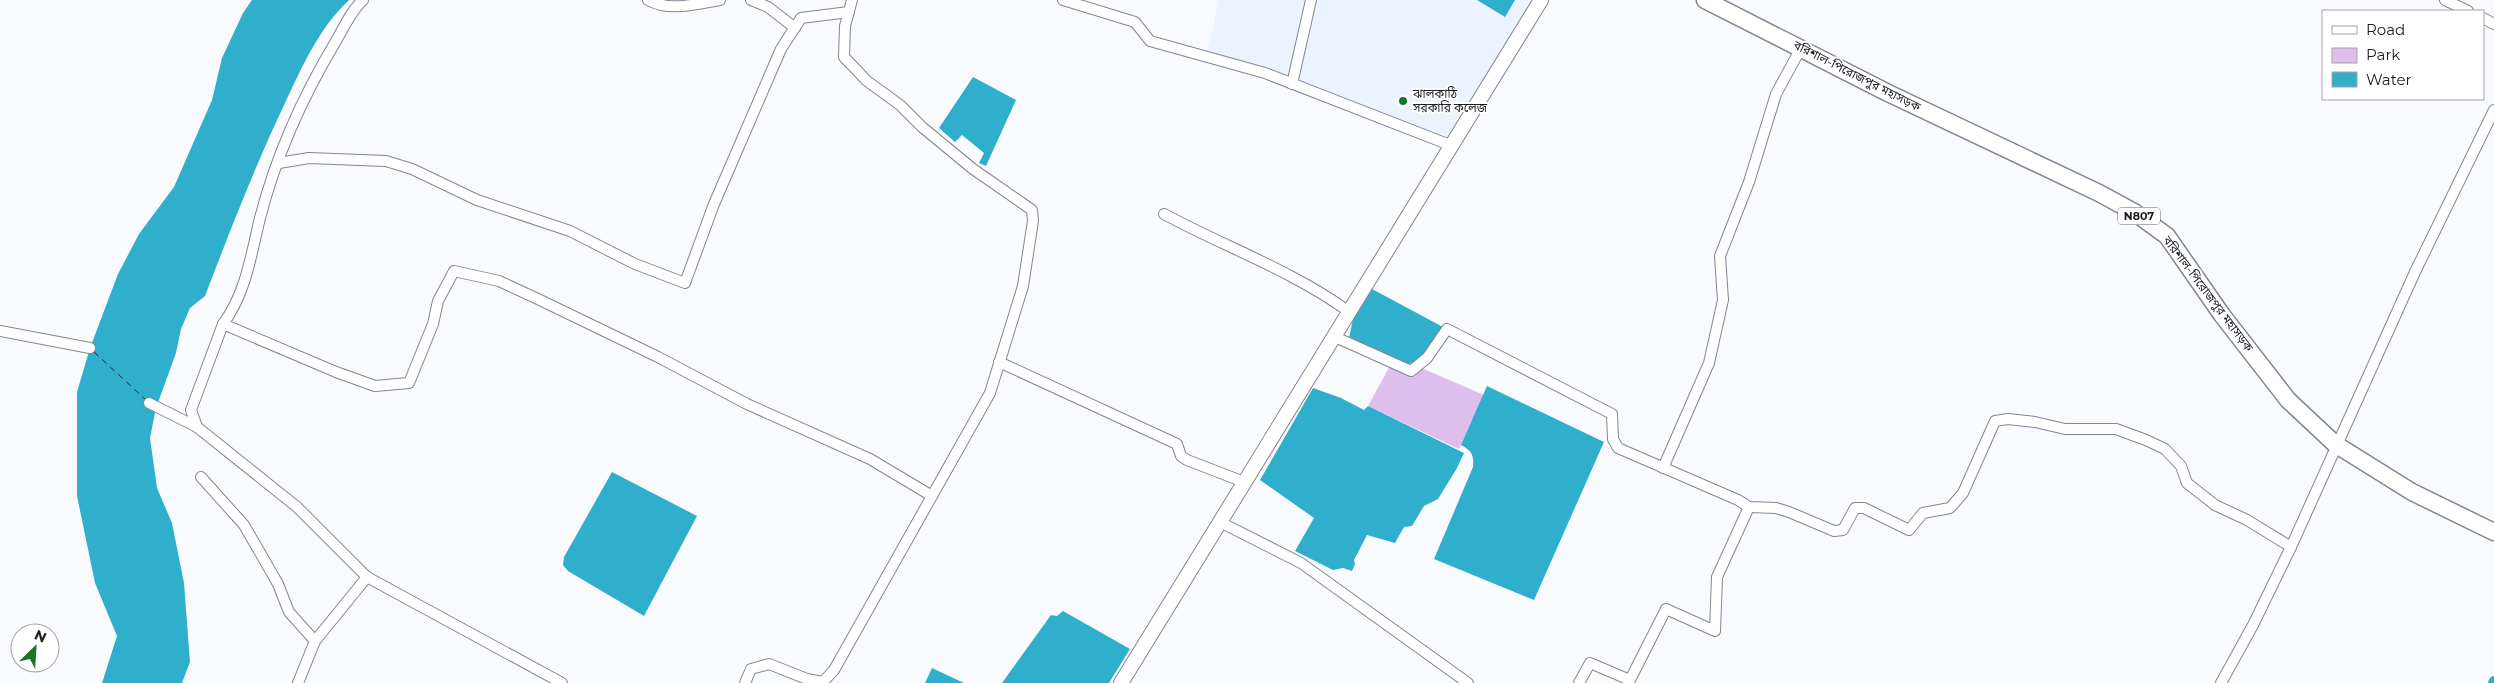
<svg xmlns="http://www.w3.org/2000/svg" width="2494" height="683" viewBox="0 0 2494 683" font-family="Montserrat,'Noto Sans Bengali',sans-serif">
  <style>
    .built { fill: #edf2ff }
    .green { fill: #debeec }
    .water { fill: #30afcd }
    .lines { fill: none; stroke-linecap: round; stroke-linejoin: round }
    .canal { stroke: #30afcd; stroke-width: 10 }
    .ferry { stroke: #1a2f35; stroke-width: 1; stroke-dasharray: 6 5; stroke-linecap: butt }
    .minor-casing { stroke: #818693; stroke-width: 12 }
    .secondary-casing { stroke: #818693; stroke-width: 16 }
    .trunk-casing { stroke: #818693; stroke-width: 19 }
    .minor { stroke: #fff; stroke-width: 10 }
    .secondary { stroke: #fff; stroke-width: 14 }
    .trunk { stroke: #fff; stroke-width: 16 }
    .poi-dot { fill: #177626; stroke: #fff; stroke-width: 2 }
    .labels { text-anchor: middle; stroke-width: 4; stroke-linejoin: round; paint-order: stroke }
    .shield { fill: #fff; stroke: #5f6063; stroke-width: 1 }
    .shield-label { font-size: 11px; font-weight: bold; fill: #1a1c20 }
    .street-label { font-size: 12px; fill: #1a1c20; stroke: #fff }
    .poi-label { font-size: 12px; fill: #1a1c20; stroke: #fff; text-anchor: start }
  </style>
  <rect width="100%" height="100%" fill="#f9fafd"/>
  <polygon class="built" points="1219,0 1541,0 1450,145 1206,56"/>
  <polygon class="green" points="1391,364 1419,367 1484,395 1459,449 1368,406"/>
  <g class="water">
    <path d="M252 0H349C319 28 302 67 285 103 255 166 230 231 205 296L190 308 181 329 176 353 156 408 150 438 157 488 172 523 184 583 190 662 182 683H102L117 636 95 583 77 496V392L90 348 118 274 139 234 174 187 212 100 222 58 243 13Z"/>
    <polygon points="1477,0 1515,0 1505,17"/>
    <polygon points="973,77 1016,100 986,166 979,163 984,153 962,135 955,142 939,128"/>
    <path d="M1372 289 1443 327C1434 340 1423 364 1406 364L1349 338 1353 319Z"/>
    <path d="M1487 386 1604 442 1534 600 1434 559 1473 467C1474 455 1472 451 1461 445Z"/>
    <polygon points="1313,388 1341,398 1364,410 1368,406 1464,453 1457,468 1438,499 1424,506 1412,526 1404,527 1395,543 1367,535 1354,560 1355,564 1352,571 1343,568 1333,570 1295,551 1314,518 1260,480"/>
    <polygon points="612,472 697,516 644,616 568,571 563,565 564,557"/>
    <polygon points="1063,611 1130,649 1109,683 1002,683 1051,615 1057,616"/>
    <polygon points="932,668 964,683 925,683"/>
  </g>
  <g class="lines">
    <polyline class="canal" points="2493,683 2494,681"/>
    <polyline class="ferry" points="94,352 146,400"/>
    <defs>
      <g id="minor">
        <path d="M363 0C351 11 344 27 336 41 303 96 276 156 260 218 251 255 246 293 223 324L191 410 197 427 297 507 367 577 562 683"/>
        <path d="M648 0C670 12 695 4 720 0"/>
        <polyline points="751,0 768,7 795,28"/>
        <polyline points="1063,0 1135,22 1150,41 1265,73 1450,145"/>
        <polyline points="2445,0 2468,11"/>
        <polyline points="2483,18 2494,24"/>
        <polyline points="1292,84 1311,0"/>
        <polyline points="279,163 309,158 386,161 412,169 477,200 570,231 635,264 685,283 714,204 781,49 801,18 849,12"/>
        <path d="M1164 214C1225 247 1291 270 1348 311"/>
        <polyline points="223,324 336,372 375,386 409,383 433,324 438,301 454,271 499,281 540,300 658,357 747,404 870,459 932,496"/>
        <polyline points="0,331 90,348"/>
        <polyline points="1333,336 1411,371 1427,358 1447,329 1612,414 1613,439 1618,448 1738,500 1749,507 1776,508 1789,512 1834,531 1843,530 1855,508 1864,508 1909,530 1923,513 1950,508 1963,493 1995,421 2008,419 2035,422 2065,429 2116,429 2146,440 2165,449 2181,466 2187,483 2215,505 2247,520 2291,547"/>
        <polyline points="999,362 1177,444 1181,456 1187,460 1244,482"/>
        <polyline points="149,403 197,427"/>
        <polyline points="1663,468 1709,363 1723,300 1720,256 1749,182 1776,94 1801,48"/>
        <polyline points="201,477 244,525 278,584 289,612 315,641"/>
        <polyline points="1220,522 1301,563 1468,683"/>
        <polyline points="298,683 315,641 367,577"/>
        <polyline points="745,683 751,669 769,664 807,679 823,682 834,670 990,393 1023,286 1033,221 1032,210 973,169 922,127 900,105 867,81 844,57 845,26 852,0"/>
        <polyline points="1579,683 1590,663 1630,680 1666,609 1715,631 1717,577 1749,507"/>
        <polyline points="2221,683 2253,625 2291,547 2415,272 2494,110"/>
      </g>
      <polyline id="secondary" points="1121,683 1541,0"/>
      <polyline id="trunk" points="1705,0 1888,93 2099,193 2134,212 2167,236 2222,315 2288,400 2335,444 2412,492 2494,532"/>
    </defs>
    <use href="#minor" class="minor-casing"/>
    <use href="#secondary" class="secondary-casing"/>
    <use href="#trunk" class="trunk-casing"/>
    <use href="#minor" class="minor"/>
    <use href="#secondary" class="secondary"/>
    <use href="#trunk" class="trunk"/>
  </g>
  <circle class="poi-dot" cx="1403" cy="101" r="5"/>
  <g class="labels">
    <rect class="shield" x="2118" y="207.5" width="42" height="17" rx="4"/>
    <g class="shield-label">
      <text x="2139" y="220">N807</text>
    </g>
    <g class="street-label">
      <text transform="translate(1857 76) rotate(27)" y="4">বরিশাল-পিরোজপুর মহাসড়ক</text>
      <text transform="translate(2208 294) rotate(53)" y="4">বরিশাল-পিরোজপুর মহাসড়ক</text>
    </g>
    <g class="poi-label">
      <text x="1413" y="98">ঝালকাঠি<tspan x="1413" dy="14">সরকারি কলেজ</tspan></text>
    </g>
  </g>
  <rect x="2322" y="10" width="162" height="90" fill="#ffffff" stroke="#a3a4a6"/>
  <rect x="2332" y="26" width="25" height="8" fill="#ffffff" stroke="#a3a4a6"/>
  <text x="2366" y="35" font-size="15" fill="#1a1c20">Road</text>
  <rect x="2332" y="48" width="25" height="15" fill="#debeec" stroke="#a3a4a6"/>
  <text x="2366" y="60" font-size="15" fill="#1a1c20">Park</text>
  <rect x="2332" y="72" width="25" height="15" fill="#30afcd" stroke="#a3a4a6"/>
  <text x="2366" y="85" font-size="15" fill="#1a1c20">Water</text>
  <g transform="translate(35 648) rotate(25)"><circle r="24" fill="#ffffff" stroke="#a3a4a6"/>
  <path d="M0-4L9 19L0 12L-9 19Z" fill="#177626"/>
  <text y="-8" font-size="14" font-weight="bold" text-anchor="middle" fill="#1a1c20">N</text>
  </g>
</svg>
